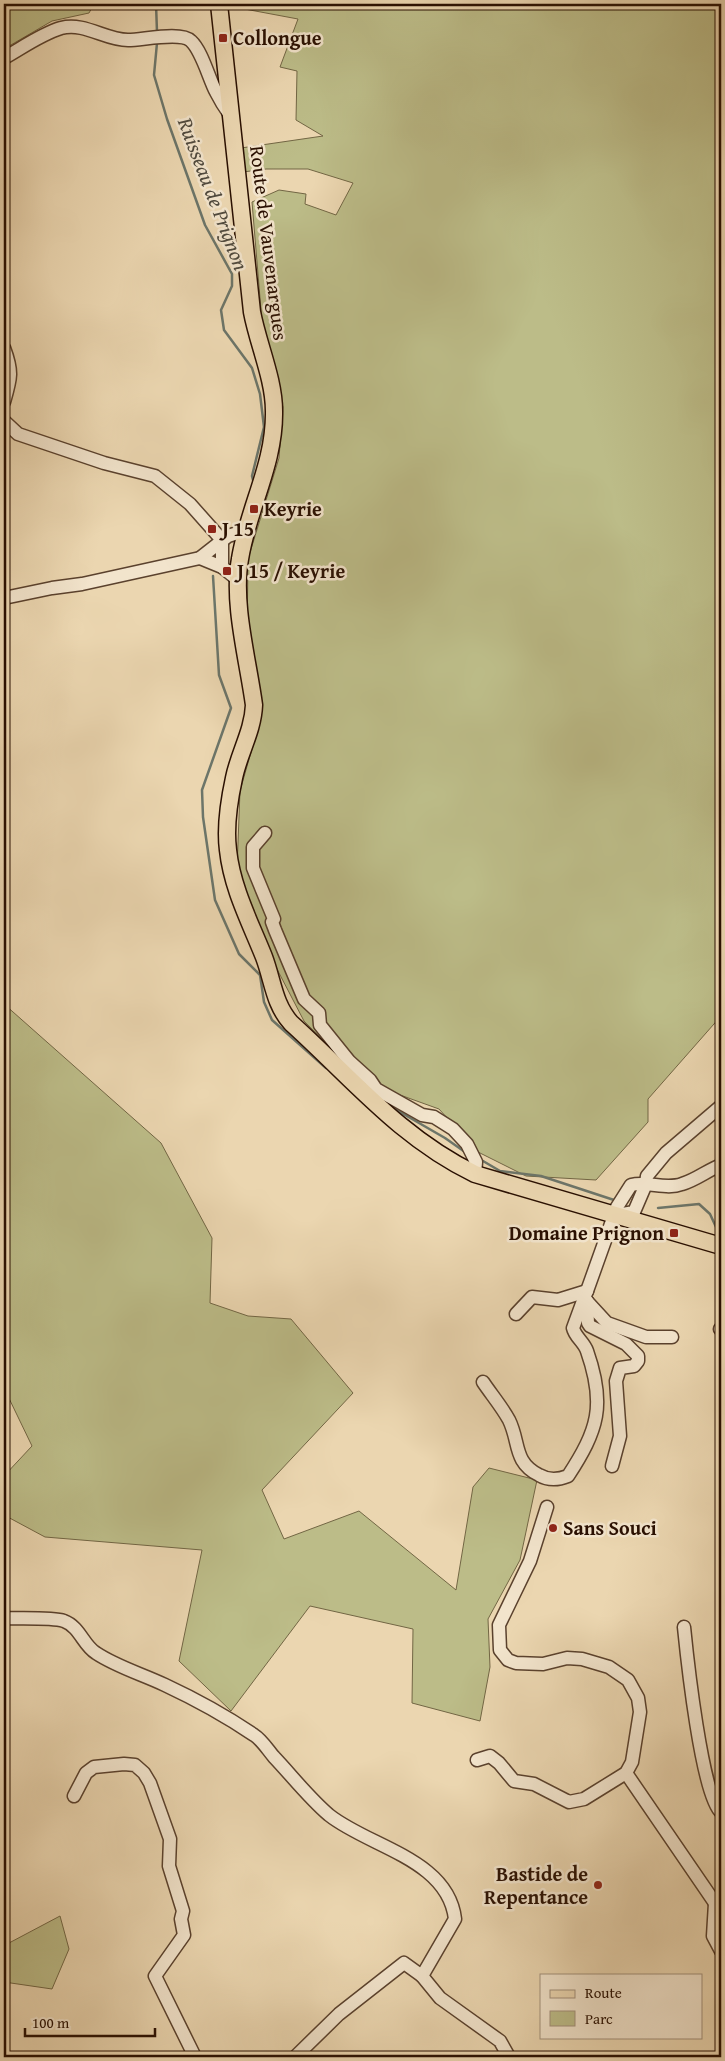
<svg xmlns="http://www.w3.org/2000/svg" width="725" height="2061" viewBox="0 0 725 2061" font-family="'Gentium Book Plus',serif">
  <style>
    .green { fill: #bcbc88; stroke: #726644 }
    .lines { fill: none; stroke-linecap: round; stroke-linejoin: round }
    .stream { stroke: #6c7569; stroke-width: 2.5 }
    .minor-casing { stroke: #5a412d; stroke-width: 15 }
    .major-casing { stroke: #290f01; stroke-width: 19 }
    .minor { stroke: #f2e4cc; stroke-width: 12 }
    .major { stroke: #ebd6b0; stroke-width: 16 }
    .poi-dot { fill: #8f2418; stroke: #f2e4cc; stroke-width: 2 }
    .labels { text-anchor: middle; stroke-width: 5; stroke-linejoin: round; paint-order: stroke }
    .poi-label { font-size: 20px; font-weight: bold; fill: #290f01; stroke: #f2e4cc; text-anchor: start }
    .street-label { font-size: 20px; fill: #290f01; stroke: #f2e4cc }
    .water-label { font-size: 21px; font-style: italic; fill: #504a3e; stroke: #f2e4cc }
  </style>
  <rect width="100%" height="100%" fill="#ebd6b0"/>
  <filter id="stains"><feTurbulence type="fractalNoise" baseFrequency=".004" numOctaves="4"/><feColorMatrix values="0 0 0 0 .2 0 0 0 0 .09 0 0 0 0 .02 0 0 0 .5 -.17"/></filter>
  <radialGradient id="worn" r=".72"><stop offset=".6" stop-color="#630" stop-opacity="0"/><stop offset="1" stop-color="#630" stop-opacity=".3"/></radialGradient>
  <g class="green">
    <polygon points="4,4 94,4 89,13 52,21 4,49"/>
    <polygon points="234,4 721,4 721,1016 648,1099 648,1122 596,1180 526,1176 478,1152 439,1109 364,1082 304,1021 266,948 237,869 240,791 261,717 247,639 248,559 279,458 283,407 263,334 252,202 279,190 306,194 305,204 336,215 353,183 308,169 266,169 243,172 241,148 323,136 296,120 297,71 280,67 298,19 234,7"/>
    <polygon points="4,1004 161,1143 212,1238 210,1303 248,1316 291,1319 353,1393 262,1490 284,1539 359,1511 456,1590 473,1487 489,1468 537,1480 520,1560 488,1619 490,1667 480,1721 412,1703 413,1629 310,1606 231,1711 179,1661 202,1550 45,1537 4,1515 4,1476 32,1446 4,1388"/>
    <polygon points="60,1916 69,1949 52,1989 4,1982 4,1941 9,1943"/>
  </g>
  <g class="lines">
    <g class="stream">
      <polyline points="156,4 157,32"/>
      <polyline points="157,43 154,75 167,119 205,225 232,274 232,286 221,310 224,330 252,368 260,394 264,427 252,476 254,484"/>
      <polyline points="213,576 219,675 231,708 202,790 203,817 215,900 239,954 260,975 264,1002 272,1020 326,1068"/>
      <polyline points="393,1108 445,1138 465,1152"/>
      <polyline points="483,1161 500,1171 541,1176 614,1200"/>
      <polyline points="658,1208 699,1204 710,1214 716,1227 721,1230"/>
    </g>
    <defs>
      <g id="minor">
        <path d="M4 58C22 48 41 34 61 28 85 22 105 40 128 40 143 40 181 31 191 41 202 51 209 79 216 92 220 100 225 108 230 115"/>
        <path d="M4 348C13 372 11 378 4 402"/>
        <polyline points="4,421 18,434 104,463 155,476 190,504 222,540 222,567"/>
        <polyline points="200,558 222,567 237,579"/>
        <polyline points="4,598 52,588 82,584 200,558 228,536 247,530"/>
        <polyline points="265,833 253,847 253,868 274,919 272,922 275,930 304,999 319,1013 320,1025 349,1061 370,1080 376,1089 422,1115 434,1117 453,1129 467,1144 476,1162 475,1174"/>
        <polyline points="617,1215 634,1212 646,1184 647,1176 666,1153 721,1106"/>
        <polyline points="587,1301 588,1323 590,1326 626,1344 638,1356 638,1361 634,1366 620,1368 616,1381 620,1436 612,1466"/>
        <polyline points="516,1314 532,1297 558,1300 587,1291"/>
        <polyline points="720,1329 721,1329"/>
        <path d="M672 1337H646L607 1323 584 1298 587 1291 617 1207 631 1185C648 1181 666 1190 682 1184 696 1180 708 1170 721 1165"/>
        <path d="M483 1382C491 1394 502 1407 509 1420 520 1442 513 1462 539 1475 549 1481 558 1480 568 1476 598 1430 606 1405 587 1351 584 1342 575 1337 573 1328L584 1298"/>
        <path d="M4 1618C19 1619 52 1617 64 1621 80 1627 83 1645 96 1653 117 1667 142 1674 165 1685 195 1699 226 1716 254 1735 262 1740 268 1750 274 1757 292 1776 309 1798 329 1815 369 1847 448 1859 455 1919L422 1976 440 1998 500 2041 509 2057"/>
        <path d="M684 1627C687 1657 702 1797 721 1812"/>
        <polyline points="477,1760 490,1756 499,1763 514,1781 534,1784 569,1802 584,1799 626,1773 632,1762 640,1712 638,1698 628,1680 609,1667 582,1659 567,1658 543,1664 516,1663 508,1660 500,1650 499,1625 530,1561 547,1507"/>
        <polyline points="626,1773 715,1903"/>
        <polyline points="74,1796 86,1773 94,1767 124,1764 135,1765 144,1773 150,1783 170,1839 169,1866 183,1911 181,1919 184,1935 155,1976 195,2057"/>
        <polyline points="721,1899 715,1903 713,1936 721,1951"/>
        <polyline points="295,2057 339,2014 404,1963 422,1976"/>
      </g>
      <path id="major" d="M219 4 252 312C258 344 274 379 274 411 275 464 248 508 240 559 232 603 248 660 254 705 253 731 239 753 234 778 229 801 225 827 228 850 232 888 250 922 264 957 273 981 274 1004 291 1023 352 1078 399 1137 475 1174L721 1246"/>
    </defs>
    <use href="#minor" class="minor-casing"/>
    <use href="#major" class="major-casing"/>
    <use href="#minor" class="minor"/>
    <use href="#major" class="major"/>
  </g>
  <g class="poi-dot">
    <rect x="218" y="33" width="10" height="10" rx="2.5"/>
    <rect x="249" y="504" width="10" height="10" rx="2.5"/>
    <rect x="207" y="524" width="10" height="10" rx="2.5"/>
    <rect x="222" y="566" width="10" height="10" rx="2.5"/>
    <rect x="669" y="1228" width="10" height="10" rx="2.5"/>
    <circle cx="553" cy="1528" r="5"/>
    <circle cx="598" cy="1885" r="5"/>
  </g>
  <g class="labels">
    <g class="poi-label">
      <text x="233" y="45">Collongue</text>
      <text x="264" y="516">Keyrie</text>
      <text x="222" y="536">J 15</text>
      <text x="237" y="578">J 15 / Keyrie</text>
      <text x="664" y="1240" text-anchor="end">Domaine Prignon</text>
      <text x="563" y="1535">Sans Souci</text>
      <text x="588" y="1881" text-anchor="end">Bastide de<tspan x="588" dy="23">Repentance</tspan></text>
    </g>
    <g class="street-label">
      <text transform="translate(269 243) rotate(83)" y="7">Route de Vauvenargues</text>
    </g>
    <g class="water-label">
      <text transform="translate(213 194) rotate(69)" y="7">Ruisseau de Prignon</text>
    </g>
  </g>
  <rect width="725" height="2061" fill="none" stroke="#ebd6b0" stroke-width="20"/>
  <rect x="5" y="5" width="715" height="2051" fill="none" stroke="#290f01" stroke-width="2.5"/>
  <rect x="10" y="10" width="705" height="2041" fill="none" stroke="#290f01"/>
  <rect x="540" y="1974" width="162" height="65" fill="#f2e4cc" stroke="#a28f7b"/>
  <rect x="550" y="1990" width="25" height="8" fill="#ebd6b0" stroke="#a28f7b"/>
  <text x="585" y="1998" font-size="15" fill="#290f01">Route</text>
  <rect x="550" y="2011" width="25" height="15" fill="#bcbc88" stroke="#a28f7b"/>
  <text x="585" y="2024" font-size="15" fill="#290f01">Parc</text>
  <path d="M25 2028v8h130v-8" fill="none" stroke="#290f01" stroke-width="2.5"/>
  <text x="32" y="2028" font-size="15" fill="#290f01" stroke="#f2e4cc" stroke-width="4" paint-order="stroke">100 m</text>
  <rect width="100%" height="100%" filter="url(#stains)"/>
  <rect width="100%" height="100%" fill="url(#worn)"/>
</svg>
